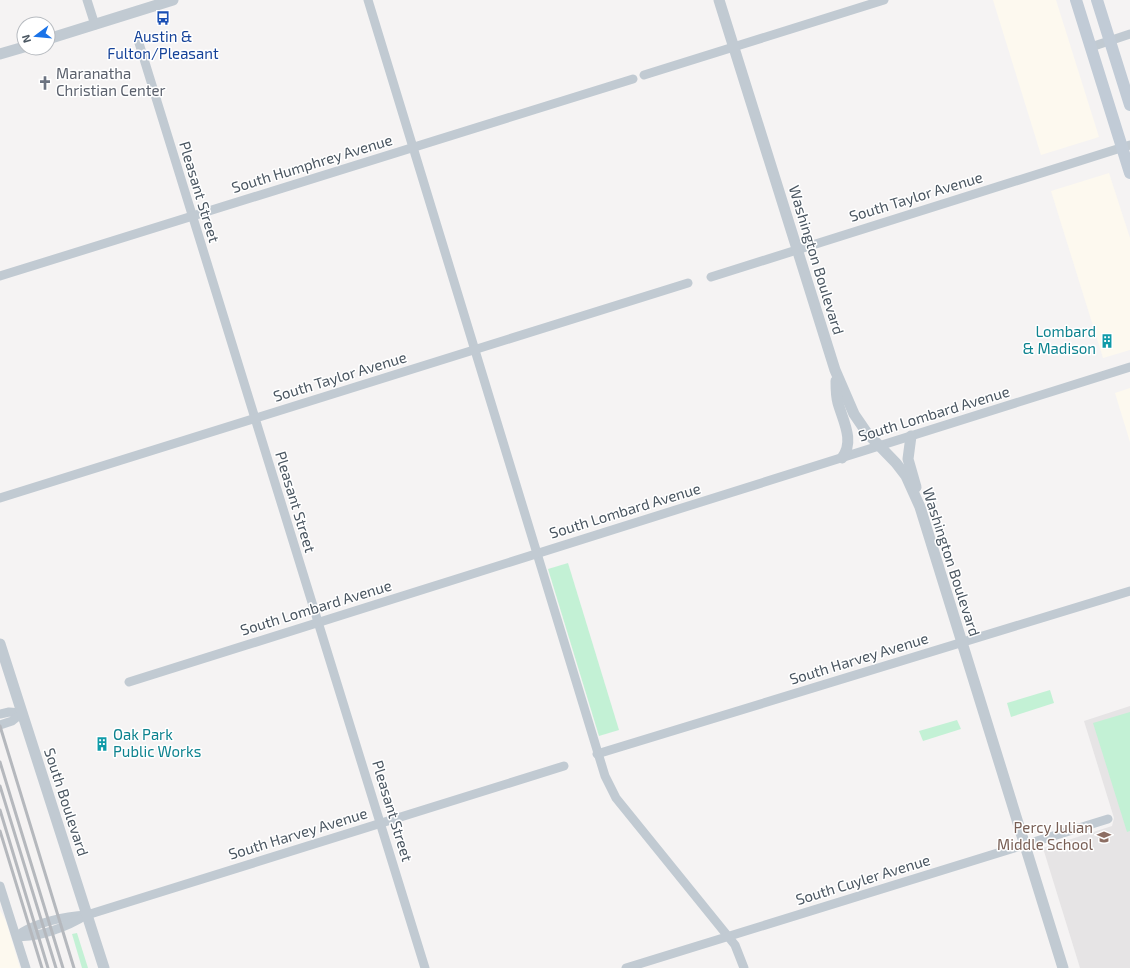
<svg xmlns="http://www.w3.org/2000/svg" width="1130" height="968" viewBox="0 0 1130 968" font-family="'Exo 2',sans-serif">
  <style>
    .commercial { fill: #fdf9ef }
    .education { fill: #e6e4e5 }
    .green { fill: #c3f1d5 }
    .lines { fill: none; stroke-linecap: round; stroke-linejoin: round }
    .minor { stroke: #c1cad2; stroke-width: 9 }
    .tertiary { stroke: #c1cad2; stroke-width: 11 }
    .secondary { stroke: #c1cbd6; stroke-width: 12 }
    .rail { stroke: #b5b8bd; stroke-width: 3 }
    .labels { text-anchor: middle; stroke-width: 3; stroke-linejoin: round; paint-order: stroke }
    .transit-label { font-size: 15px; fill: #164399; stroke: #fff }
    .worship-label { font-size: 15px; fill: #5b616d; stroke: #fff; text-anchor: start }
    .street-label { font-size: 15px; fill: #4a5661; stroke: #fff }
    .culture-label { font-size: 15px; fill: #0d838f; stroke: #fff; text-anchor: end }
    .education-label { font-size: 15px; fill: #785e54; stroke: #fff; text-anchor: end }
  </style>
  <rect width="100%" height="100%" fill="#f5f3f3"/>
  <g class="commercial">
    <polygon points="993,0 1056,0 1099,137 1041,155"/>
    <polygon points="1109,173 1130,238 1130,350 1103,358 1051,191"/>
    <polygon points="1130,388 1130,442 1115,393"/>
    <polygon points="0,910 6,921 20,968 0,968"/>
  </g>
  <polygon class="education" points="1130,706 1130,968 1080,968 1043,848 1112,826 1114,818 1084,721"/>
  <g class="green">
    <polygon points="568,563 619,730 599,736 548,569"/>
    <polygon points="1050,690 1054,703 1011,717 1007,703"/>
    <polygon points="1130,712 1130,831 1127,832 1093,723"/>
    <polygon points="957,720 961,729 923,741 919,731"/>
    <polygon points="77,933 88,968 82,968 72,934"/>
  </g>
  <g class="lines">
    <g class="minor">
      <polyline points="87,0 95,25"/>
      <polyline points="368,0 605,776 616,798 735,945 744,968"/>
      <polyline points="139,43 425,968"/>
      <polyline points="1091,47 1130,34"/>
      <polyline points="644,75 884,0"/>
      <polyline points="0,276 633,79"/>
      <polyline points="711,277 1130,145"/>
      <polyline points="0,498 688,283"/>
      <polyline points="129,682 1130,367"/>
      <polyline points="0,714 9,712 22,713"/>
      <polyline points="0,725 12,721 22,713"/>
      <polyline points="597,754 1130,591"/>
      <polyline points="0,886 26,968"/>
      <path d="M17 936C32 923 66 916 87 915L564 766"/>
      <path d="M17 936C36 939 69 926 86 915"/>
      <polyline points="626,968 1108,819"/>
    </g>
    <g class="tertiary">
      <polyline points="719,0 835,370 854,414 867,433 896,463 906,476 920,507 1063,968"/>
      <polyline points="48,39 173,0"/>
      <polyline points="0,54 24,47"/>
      <path d="M836 381C836 388 836 396 838 403 843 421 855 441 842 458"/>
      <polyline points="911,436 908,459 916,487"/>
      <polyline points="0,644 104,968"/>
    </g>
    <g class="secondary">
      <polyline points="1076,0 1130,173"/>
      <polyline points="1097,0 1130,105"/>
    </g>
    <g class="rail">
      <polyline points="0,726 74,968"/>
      <polyline points="0,762 63,968"/>
      <polyline points="0,786 56,968"/>
      <polyline points="0,810 48,968"/>
      <polyline points="0,831 42,968"/>
    </g>
  </g>
  <defs>
    <symbol id="bus-bare" viewBox="-9 -9 18 18"><path d="M-5-6H5V4H4V6H2V4H-2V6H-4V4H-5ZM-3.5-4V0h7V-4ZM-3.5 1.2v1.5H-2V1.2ZM2 1.2v1.5H3.5V1.2Z" fill="#1a4fb4" stroke="#fff" stroke-width="2.5" paint-order="stroke"/></symbol>
    <symbol id="church-bare" viewBox="-9 -9 18 18"><path d="M-1.2-6h2.4v3.5h3.3v2.4h-3.3V6h-2.4V-.1h-3.3v-2.4h3.3Z" fill="#6b7280" stroke="#fff" stroke-width="2.5" paint-order="stroke"/></symbol>
    <symbol id="building-bare" viewBox="-9 -9 18 18"><path d="M-4-6H4V6H1V3H-1V6H-4ZM-2.5-4.3h1.7v1.8h-1.7ZM.8-4.3h1.7v1.8H.8ZM-2.5-1h1.7V.8h-1.7ZM.8-1h1.7V.8H.8Z" fill="#0f9aa8" stroke="#fff" stroke-width="2.5" paint-order="stroke"/></symbol>
    <symbol id="school-bare" viewBox="-9 -9 18 18"><path d="M0-5L7-2L0 1L-7-2ZM-4 1L0 2.5L4 1V4Q0 6-4 4Z" fill="#8d6e63" stroke="#fff" stroke-width="2.5" paint-order="stroke"/></symbol>
  </defs>
  <g fill-rule="evenodd">
    <use href="#bus-bare" x="153" y="8" width="20" height="20"/>
    <use href="#church-bare" x="35" y="73" width="20" height="20"/>
    <use href="#building-bare" x="1097" y="331" width="20" height="20"/>
    <use href="#building-bare" x="92" y="734" width="20" height="20"/>
    <use href="#school-bare" x="1094" y="827" width="20" height="20"/>
  </g>
  <g class="labels">
    <g class="transit-label">
      <text x="163" y="42">Austin &amp;<tspan x="163" dy="17">Fulton/Pleasant</tspan></text>
    </g>
    <g class="worship-label">
      <text x="56" y="79">Maranatha<tspan x="56" dy="17">Christian Center</tspan></text>
    </g>
    <g class="street-label">
      <text transform="translate(312 164) rotate(-17)" y="5">South Humphrey Avenue</text>
      <text transform="translate(199 192) rotate(73)" y="5">Pleasant Street</text>
      <text transform="translate(916 197) rotate(-17)" y="5">South Taylor Avenue</text>
      <text transform="translate(816 260) rotate(73)" y="5">Washington Boulevard</text>
      <text transform="translate(340 377) rotate(-17)" y="5">South Taylor Avenue</text>
      <text transform="translate(934 414) rotate(-17)" y="5">South Lombard Avenue</text>
      <text transform="translate(295 502) rotate(73)" y="5">Pleasant Street</text>
      <text transform="translate(625 511) rotate(-17)" y="5">South Lombard Avenue</text>
      <text transform="translate(951 562) rotate(72)" y="5">Washington Boulevard</text>
      <text transform="translate(316 608) rotate(-17)" y="5">South Lombard Avenue</text>
      <text transform="translate(859 659) rotate(-17)" y="5">South Harvey Avenue</text>
      <text transform="translate(66 802) rotate(72)" y="5">South Boulevard</text>
      <text transform="translate(392 811) rotate(73)" y="5">Pleasant Street</text>
      <text transform="translate(298 834) rotate(-17)" y="5">South Harvey Avenue</text>
      <text transform="translate(863 880) rotate(-17)" y="5">South Cuyler Avenue</text>
    </g>
    <g class="culture-label">
      <text x="1096" y="337">Lombard<tspan x="1096" dy="17">&amp; Madison</tspan></text>
      <text x="113" y="740" text-anchor="start">Oak Park<tspan x="113" dy="17">Public Works</tspan></text>
    </g>
    <g class="education-label">
      <text x="1093" y="833">Percy Julian<tspan x="1093" dy="17">Middle School</tspan></text>
    </g>
  </g>
  <g transform="translate(36 36) rotate(254)"><circle r="19" fill="#ffffff" stroke="#b7bbc0"/>
  <path d="M0-3L7 15L0 10L-7 15Z" fill="#1a73e8"/>
  <text y="-6" font-size="11" font-weight="bold" text-anchor="middle" fill="#4a5661">N</text>
  </g>
</svg>
